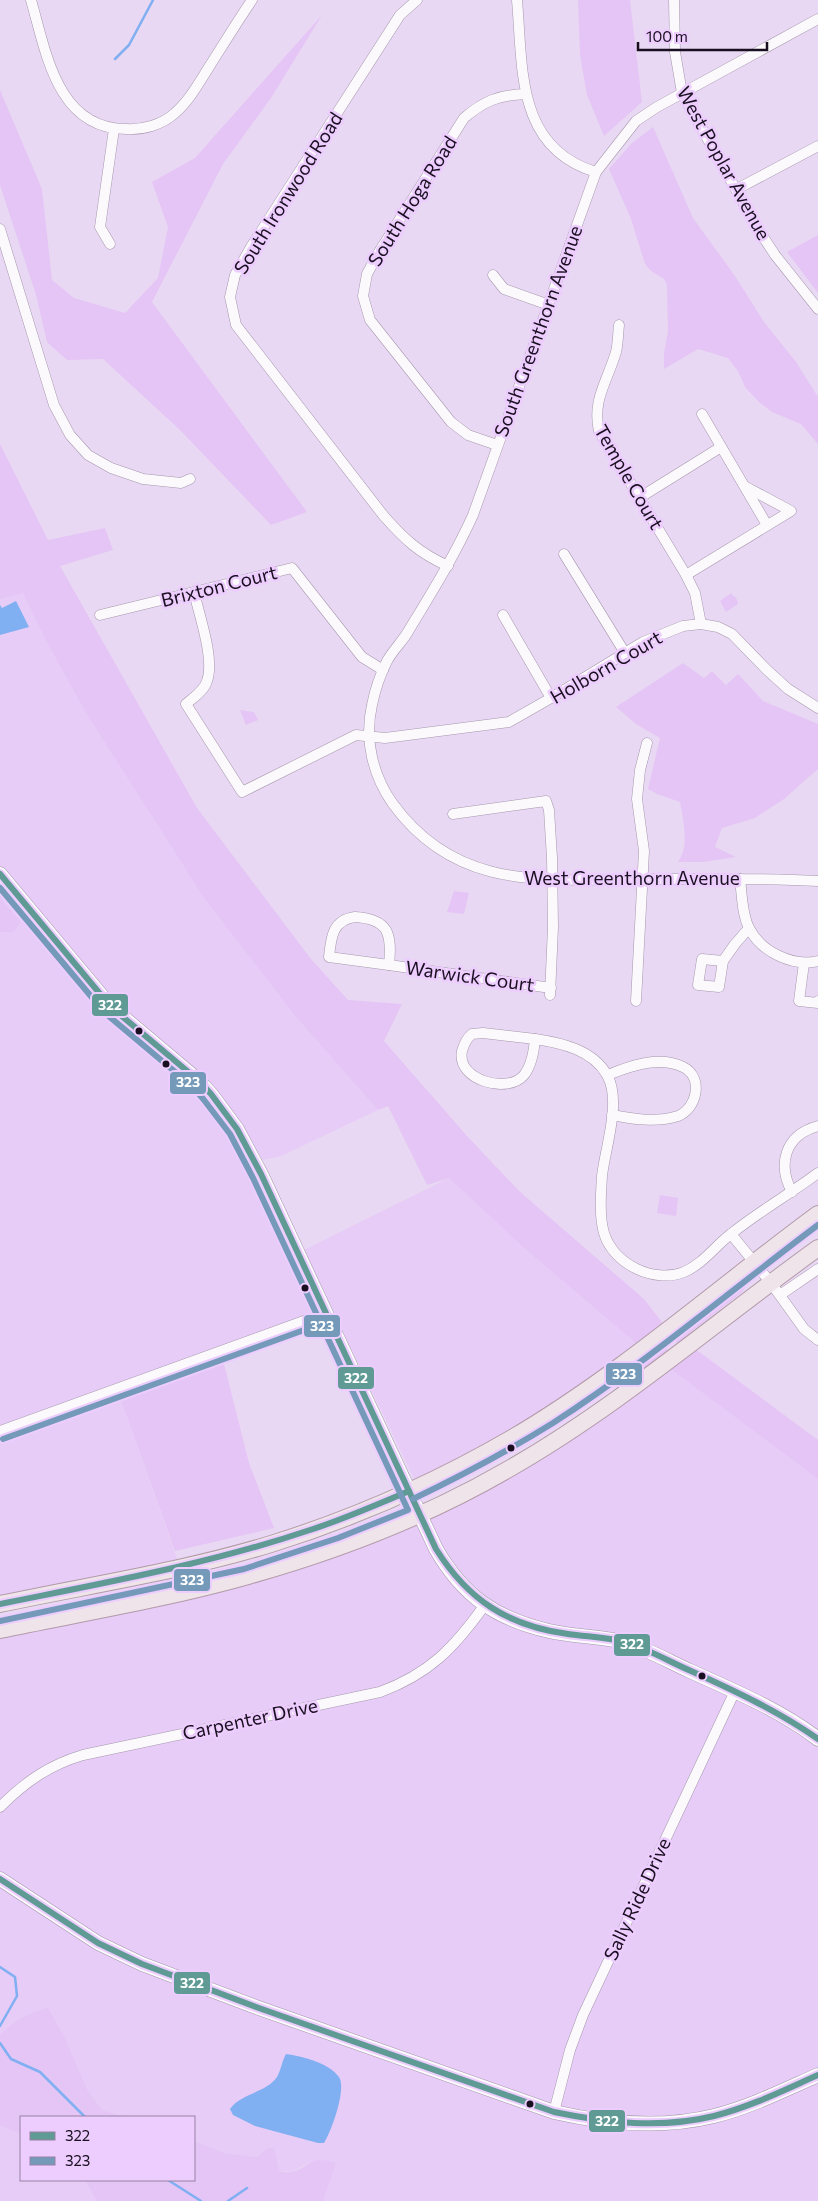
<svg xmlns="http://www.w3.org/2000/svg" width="818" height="2201" viewBox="0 0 818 2201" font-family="Commissioner,sans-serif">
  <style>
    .built { fill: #e7ccf7 }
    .green { fill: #e4c5f5 }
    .water { fill: #80aff2 }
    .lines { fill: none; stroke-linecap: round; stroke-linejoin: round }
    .stream { stroke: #80aff2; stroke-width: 2.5 }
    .street-casing { stroke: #a497ac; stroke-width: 11 }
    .secondary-casing { stroke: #a497ac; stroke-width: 15 }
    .primary-casing { stroke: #b29aaa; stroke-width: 18 }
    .street { stroke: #fcf9fd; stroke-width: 10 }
    .secondary { stroke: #fcf9fd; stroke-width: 14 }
    .primary { stroke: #efe4e9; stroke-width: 16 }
    .bus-1-casing { stroke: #eccdfe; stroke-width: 10 }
    .bus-2-casing { stroke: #eccdfe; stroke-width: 10 }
    .bus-1 { stroke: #5f9a94; stroke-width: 6 }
    .bus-2 { stroke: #7499b9; stroke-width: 6 }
    .bus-dot { fill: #1a0f20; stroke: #eccdfe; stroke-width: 2 }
    .labels { text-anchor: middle; stroke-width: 5; stroke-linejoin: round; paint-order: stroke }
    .street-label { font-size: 19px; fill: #1a0f20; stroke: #eccdfe }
    .line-badge { stroke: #eccdfe; stroke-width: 2 }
    .badge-label { font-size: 14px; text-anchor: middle; font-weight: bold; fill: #fff }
  </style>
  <rect width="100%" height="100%" fill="#e9d8f3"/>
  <g class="built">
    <polygon points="23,593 45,639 86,713 204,898 296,1017 378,1110 281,1156 263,1160 227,1103 114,1001 39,918 0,867 0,599"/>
    <polygon points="0,874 93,987 223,1109 326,1313 117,1389 180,1567 0,1604 0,932 14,932 21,922 0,898"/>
    <polygon points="449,1178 524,1248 643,1349 418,1487 304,1250"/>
    <polygon points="668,1367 818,1479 818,2201 323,2201 336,2163 309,2163 291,2172 278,2171 275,2159 267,2148 257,2157 224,2153 194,2141 194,2117 125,2117 102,2110 88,2091 64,2036 48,2008 0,2035 0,1630 162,1596 420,1515"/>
    <polygon points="0,2125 21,2134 21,2180 85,2180 97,2201 0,2201"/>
  </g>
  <g class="green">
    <polygon points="578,0 630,0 642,102 604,136 587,95 580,55"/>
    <polygon points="322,15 271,98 223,164 152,302 307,512 271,525 180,430 103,359 67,360 47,342 36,295 0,185 0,90 42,189 52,280 74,298 125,313 158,278 168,227 152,182 195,158"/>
    <polygon points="653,127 693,218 735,276 764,322 796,362 818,397 818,444 801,424 772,412 759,402 745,387 738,371 728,358 698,349 664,369 664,353 668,331 667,285 664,279 651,271 645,264 631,219 609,169 632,143"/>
    <polygon points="818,235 818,293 787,252"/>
    <polygon points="0,444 48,540 105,528 113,550 60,566 197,808 311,959 348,1000 402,1004 384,1041 467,1136 519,1191 644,1299 668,1330 643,1349 524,1248 449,1178 427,1185 388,1106 378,1110 296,1017 204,898 86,713 45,639 23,593 0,599"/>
    <polygon points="731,593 734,597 736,597 738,604 726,612 720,601"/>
    <path d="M683 663 704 678 712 671 726 685 738 674 763 701 818 724V769L784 799 755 818 722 828 715 847 736 857 703 862H678C690 846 683 820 680 802L657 794 648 789 660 738 636 724 616 707Z"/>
    <polygon points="240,710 254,712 258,720 246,725"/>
    <polygon points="454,891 469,893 464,914 447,912"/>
    <polygon points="0,898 21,922 14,932 0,932"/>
    <polygon points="660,1195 678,1198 676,1216 657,1213"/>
    <polygon points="742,1282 747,1285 742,1292 688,1334 680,1345 668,1336"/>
    <polygon points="657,1343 671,1352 635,1379 627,1367"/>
    <polygon points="694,1348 818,1440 818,1479 668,1367"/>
    <polygon points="221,1352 249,1463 274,1528 175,1551 117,1389"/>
    <path d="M48 2008 64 2036 88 2091 102 2110 125 2117H21V2134L0 2125V2035C13 2022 29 2012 48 2008Z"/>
    <path d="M194 2141 224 2153 257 2157 267 2148H274L279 2171C282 2172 287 2173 291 2172 311 2168 309 2154 336 2163L323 2201H97L85 2180H194Z"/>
  </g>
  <g class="water">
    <polygon points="16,601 29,627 0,635 0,605 2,608"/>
    <path d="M286 2054C302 2056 329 2063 339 2077 347 2089 331 2132 324 2143H318L255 2126 233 2115 230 2109C241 2093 266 2093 277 2077 281 2070 282 2061 286 2054Z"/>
  </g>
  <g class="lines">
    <g class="stream">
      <polyline points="115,59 129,45 153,0"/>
      <polyline points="0,1967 15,1977 17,1996 0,2026"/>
      <polyline points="0,2043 11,2059 40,2072 85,2117"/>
      <polyline points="168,2180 201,2201"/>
      <polyline points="228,2201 247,2188"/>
    </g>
    <defs>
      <g id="street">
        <path d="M31 0C46 52 57 129 126 129 143 130 162 125 175 113 189 101 199 83 209 67 223 45 237 22 252 0"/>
        <path d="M417 0 400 15 251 247 235 275 230 297 236 325 383 515C404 539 419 553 448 566"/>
        <path d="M517 0C523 69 516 148 596 172"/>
        <polyline points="674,0 675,52 682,93 758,229 775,255 818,309"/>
        <path d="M818 19 657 107 636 121 596 172 473 515C455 555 432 592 409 630 403 641 393 650 387 661 380 675 375 690 372 705 364 740 373 776 393 804 458 893 547 879 644 879 702 879 760 878 818 881"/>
        <polyline points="737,189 818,146"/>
        <polyline points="0,229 54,405 70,435 88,455 111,468 143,479 181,483 190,479"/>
        <polyline points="110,244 100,227 114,129"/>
        <polyline points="493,275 504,289 549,305"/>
        <path d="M619 325C618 334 618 344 616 352 607 382 592 400 599 431L686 575 695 593 701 624"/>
        <polyline points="702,414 767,525"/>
        <path d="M497 445 468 435 451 422 370 320 363 296 367 274 379 252 464 118C484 101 498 95 526 94"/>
        <polyline points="639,498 721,447"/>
        <polyline points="564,554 625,653"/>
        <polyline points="686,575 791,511 746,487"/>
        <path d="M194 592C199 615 215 659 207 681 204 691 194 697 186 704L242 792 356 735 385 738 509 722 551 698 643 642 683 626 701 624 718 627 732 634 767 670 788 689 818 708"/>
        <polyline points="100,615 292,568 362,657 383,670"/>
        <polyline points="503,615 551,698"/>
        <polyline points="453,814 546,801 549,810 552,858 553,927 550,995"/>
        <path d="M740 879C742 895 742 914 749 928 761 952 793 967 818 961"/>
        <path d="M355 917C389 919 392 934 389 965L329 957C331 938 332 920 355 917Z"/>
        <polygon points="702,959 723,961 719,987 698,985"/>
        <polyline points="723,961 735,944 749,928"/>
        <polyline points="804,963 799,1001 818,1003 818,1001"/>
        <polyline points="389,965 551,988"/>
        <polyline points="636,1001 644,851 637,799 640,770 647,743"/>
        <path d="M483 1033 535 1039C534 1051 532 1065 524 1075 509 1094 456 1081 462 1051 464 1044 467 1038 472 1034Z"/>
        <path d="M535 1039C562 1043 593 1050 607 1075 622 1101 605 1148 602 1176 601 1193 599 1216 604 1233 613 1264 654 1284 684 1272 703 1264 715 1246 731 1234 758 1212 790 1194 818 1173"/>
        <path d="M608 1075C629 1066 660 1055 683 1067 704 1077 697 1109 678 1116 657 1123 633 1119 612 1115"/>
        <path d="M792 1192C777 1164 785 1135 818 1126"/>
        <polyline points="731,1234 771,1283 804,1329 818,1340"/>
        <polyline points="780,1295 818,1269"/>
        <polyline points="0,1431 326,1313"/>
        <path d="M0 1807C25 1782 49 1765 83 1755L380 1692C429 1674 454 1648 484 1606"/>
        <polyline points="554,2112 570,2050 583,2015 735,1691"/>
      </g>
      <g id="secondary">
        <path d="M0 874 111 1007 199 1081 211 1094 237 1129 261 1174 436 1549C463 1596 496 1619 549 1631 575 1637 602 1636 628 1643 649 1650 670 1662 690 1671 734 1691 779 1709 818 1739"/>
        <path d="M0 1879 98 1943 142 1964 256 2007 554 2112C606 2124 661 2129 714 2116 750 2107 784 2090 818 2075"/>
      </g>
      <g id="primary">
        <path d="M0 1604C90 1585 183 1571 271 1544 355 1518 436 1482 512 1438 621 1374 716 1289 818 1214"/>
        <path d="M0 1630C82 1613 166 1599 248 1576 337 1551 426 1517 507 1470 618 1407 715 1322 818 1248"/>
      </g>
    </defs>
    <use href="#street" class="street-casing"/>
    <use href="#secondary" class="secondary-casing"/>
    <use href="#primary" class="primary-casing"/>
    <use href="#street" class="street"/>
    <use href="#secondary" class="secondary"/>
    <use href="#primary" class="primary"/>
    <defs>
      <g id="bus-1">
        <path d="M0 874 111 1007 199 1081 211 1094 237 1129 261 1174 436 1549C468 1600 508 1626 568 1634 588 1637 609 1637 628 1643 650 1650 670 1662 691 1671 735 1691 778 1711 818 1739"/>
        <path d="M0 1604C104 1583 209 1564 310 1530 344 1519 376 1505 409 1491"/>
        <path d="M0 1879 98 1943 142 1964 256 2007 554 2112C607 2123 661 2129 714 2116 750 2107 784 2090 818 2075"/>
      </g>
      <g id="bus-2">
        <polyline points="0,888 105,1013 193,1087 204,1100 230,1134 253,1178 408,1510 338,1538 244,1569 0,1621"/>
        <polyline points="3,1439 329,1321"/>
        <path d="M413 1499C461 1476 508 1451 553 1423 646 1363 730 1291 818 1225"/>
      </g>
    </defs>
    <use href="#bus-1" class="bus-1-casing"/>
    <use href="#bus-2" class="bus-2-casing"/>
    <use href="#bus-1" class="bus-1"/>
    <use href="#bus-2" class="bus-2"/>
  </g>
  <g class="bus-dot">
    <circle cx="139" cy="1031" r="4.5"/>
    <circle cx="166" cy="1064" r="4.5"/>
    <circle cx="305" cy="1288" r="4.5"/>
    <circle cx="511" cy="1448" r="4.5"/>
    <circle cx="702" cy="1676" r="4.5"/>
    <circle cx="530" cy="2104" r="4.5"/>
  </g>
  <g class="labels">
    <g class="street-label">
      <text transform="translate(724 163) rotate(61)" y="7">West Poplar Avenue</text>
      <text transform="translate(288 193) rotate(-58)" y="7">South Ironwood Road</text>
      <text transform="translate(412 201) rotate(-58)" y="7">South Hoga Road</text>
      <text transform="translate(538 331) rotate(-70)" y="7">South Greenthorn Avenue</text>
      <text transform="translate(629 477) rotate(60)" y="7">Temple Court</text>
      <text transform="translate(219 586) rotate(-14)" y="7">Brixton Court</text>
      <text transform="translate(606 667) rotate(-30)" y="7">Holborn Court</text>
      <text x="632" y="885">West Greenthorn Avenue</text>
      <text transform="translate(470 976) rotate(8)" y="7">Warwick Court</text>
      <text transform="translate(250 1719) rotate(-12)" y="7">Carpenter Drive</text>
      <text transform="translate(637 1899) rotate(-65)" y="7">Sally Ride Drive</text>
    </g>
  </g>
  <g class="line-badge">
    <rect x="91" y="993" width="38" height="24" rx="5" fill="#5f9a94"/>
    <rect x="169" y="1071" width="38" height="24" rx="5" fill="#7499b9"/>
    <rect x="303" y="1314" width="38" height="24" rx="5" fill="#7499b9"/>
    <rect x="605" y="1362" width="38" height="24" rx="5" fill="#7499b9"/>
    <rect x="337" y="1366" width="38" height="24" rx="5" fill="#5f9a94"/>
    <rect x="173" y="1568" width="38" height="24" rx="5" fill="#7499b9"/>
    <rect x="613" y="1633" width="38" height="24" rx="5" fill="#5f9a94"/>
    <rect x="173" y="1971" width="38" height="24" rx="5" fill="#5f9a94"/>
    <rect x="588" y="2109" width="38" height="24" rx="5" fill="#5f9a94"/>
  </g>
  <g class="badge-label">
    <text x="110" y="1010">322</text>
    <text x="188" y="1087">323</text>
    <text x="322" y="1331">323</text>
    <text x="624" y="1379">323</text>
    <text x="356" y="1383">322</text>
    <text x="192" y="1585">323</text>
    <text x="632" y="1649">322</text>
    <text x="192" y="1988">322</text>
    <text x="607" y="2126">322</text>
  </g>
  <rect x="20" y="2116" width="175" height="65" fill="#eccdfe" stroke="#9881a5"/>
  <rect x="30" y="2132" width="25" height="8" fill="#5f9a94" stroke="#9881a5"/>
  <text x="65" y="2141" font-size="15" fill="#1a0f20">322</text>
  <rect x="30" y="2157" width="25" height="8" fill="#7499b9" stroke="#9881a5"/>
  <text x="65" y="2166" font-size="15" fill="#1a0f20">323</text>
  <path d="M638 42v8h129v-8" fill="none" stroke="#1a0f20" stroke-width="2.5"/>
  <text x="646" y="42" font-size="15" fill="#1a0f20" stroke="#eccdfe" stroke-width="4" paint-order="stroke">100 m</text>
</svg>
